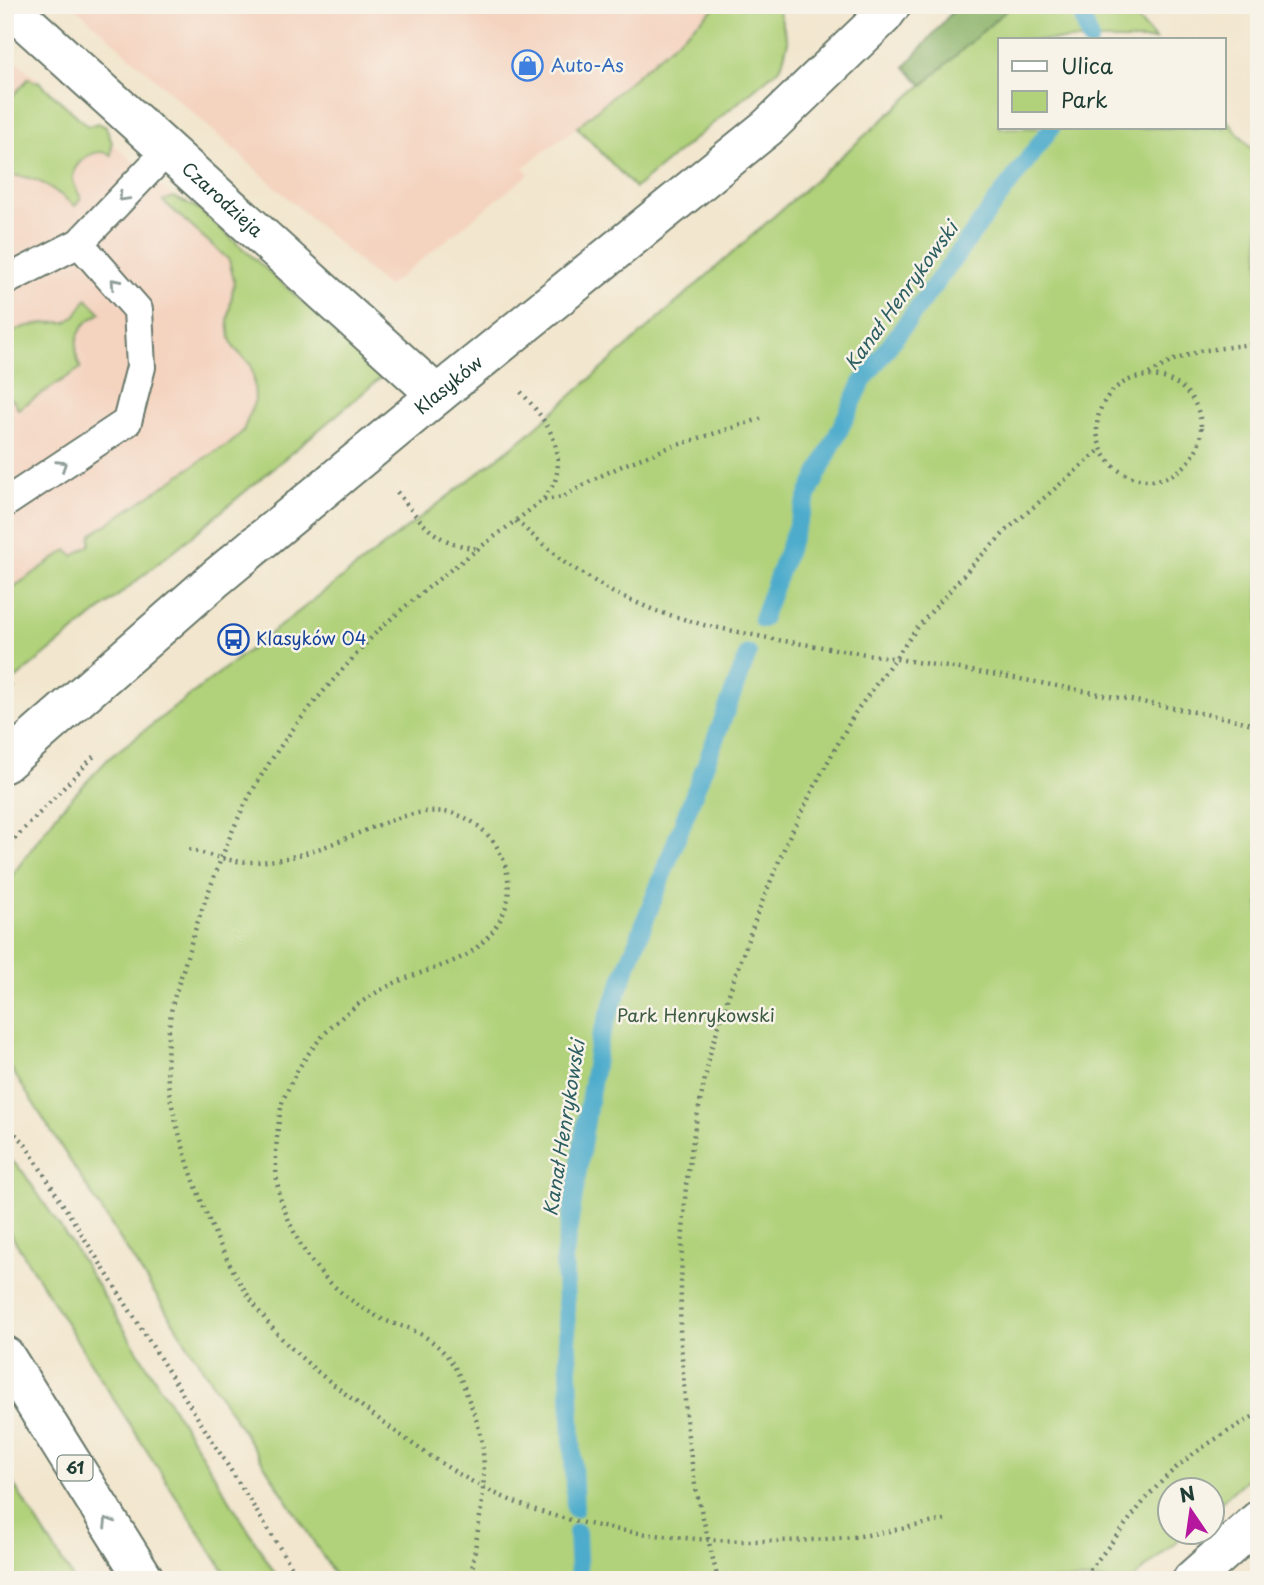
<svg xmlns="http://www.w3.org/2000/svg" width="1264" height="1585" viewBox="0 0 1264 1585" font-family="'Playpen Sans',sans-serif">
  <style>
    .built { fill: #f4d3bf }
    .green { fill: #b1d27a; stroke: #688857; stroke-width: 2 }
    .forest { fill: #8cb46a; stroke: #56784f; stroke-width: 2 }
    .lines { fill: none; stroke-linecap: round; stroke-linejoin: round }
    .stream { stroke: #4eaccc; stroke-width: 18 }
    .lane-casing { stroke: #69786a; stroke-width: 32 }
    .street-casing { stroke: #69786a; stroke-width: 42 }
    .secondary-casing { stroke: #69786a; stroke-width: 42 }
    .primary-casing { stroke: #69786a; stroke-width: 42 }
    .path { stroke: #69786a; stroke-width: 4.5; stroke-dasharray: 2 5; stroke-linecap: butt }
    .lane { stroke: #fff; stroke-width: 28 }
    .street { stroke: #fff; stroke-width: 38 }
    .secondary { stroke: #fff; stroke-width: 38 }
    .primary { stroke: #fff; stroke-width: 38 }
    .oneway { stroke: #8f9e9a }
    .labels { text-anchor: middle; stroke-width: 5; stroke-linejoin: round; paint-order: stroke }
    .shield { fill: #f7f3e8; stroke: #60746a; stroke-width: 2 }
    .shield-label { font-size: 16px; font-weight: bold; fill: #1f3d34 }
    .shop-label { font-size: 18px; fill: #366cbe; stroke: #f7f3e8; text-anchor: start }
    .street-label { font-size: 18px; fill: #1f3d34; stroke: #f7f3e8 }
    .transit-label { font-size: 18px; fill: #164399; stroke: #f7f3e8; text-anchor: start }
    .park-label { font-size: 18px; fill: #3c5b42; stroke: #f7f3e8 }
    .water-label { font-size: 19px; font-style: italic; fill: #2d5e62; stroke: #f7f3e8 }
  </style>
  <rect width="100%" height="100%" fill="#f7f3e8"/>
  <filter id="ink" filterUnits="userSpaceOnUse"><feTurbulence type="fractalNoise" baseFrequency=".0143" numOctaves="2"/><feDisplacementMap in="SourceGraphic" scale="14" xChannelSelector="R" yChannelSelector="G"/><feConvolveMatrix kernelMatrix="1 2 1 2 8 2 1 2 1" color-interpolation-filters="sRGB"/></filter>
  <filter id="wash" filterUnits="userSpaceOnUse"><feTurbulence type="fractalNoise" baseFrequency=".00686" numOctaves="4" result="noise"/><feDisplacementMap in="SourceGraphic" scale="28" xChannelSelector="R" yChannelSelector="G"/><feGaussianBlur stdDeviation="1.57" result="paint"/><feColorMatrix in="noise" values="0 0 0 0 0 0 0 0 0 0 0 0 0 0 0 0 0 1.4 0 .05"/><feComposite in="paint" operator="in"/></filter>
  <g filter="url(#wash)">
    <rect width="100%" height="100%" fill="#f2e6ce"/>
    <g class="built">
      <polygon points="73,5 718,5 577,127 523,167 529,174 387,287"/>
      <polygon points="17,61 88,126 98,123 106,127 112,143 173,197 196,207 283,284 383,376 192,536 5,686 5,74"/>
    </g>
    <g class="green">
      <polygon points="718,5 777,5 788,42 781,67 635,188 577,127"/>
      <polygon points="1012,5 1125,5 1156,40 1000,40 1000,128 1224,128 1224,117 1259,157 1259,1468 1212,1510 1212,1490 1170,1490 1170,1532 1186,1533 1132,1580 338,1580 5,1059 5,885 60,810 109,758 526,436"/>
      <path d="M29 78 35 82 38 81 88 126 98 123 106 127 112 143 111 155C97 146 74 160 73 177 72 184 78 192 81 198L75 206C55 190 32 171 5 177V104Z"/>
      <polygon points="173,197 196,207 283,284 383,376 192,536 15,679 5,671 5,593 67,550 73,556 90,545 91,535 208,456 231,443 243,431 255,400 254,380 251,365 234,348 230,338 228,321 234,281 229,260 163,201"/>
      <path d="M87 299 101 313C96 316 89 319 86 323 75 334 73 355 81 368L18 409 14 401 5 396V335L24 327 46 323 67 322 75 316Z"/>
      <polygon points="5,1154 23,1172 71,1243 279,1580 230,1580 111,1395 5,1225"/>
      <polygon points="5,1471 14,1485 74,1580 14,1580 5,1564"/>
    </g>
    <polygon class="forest" points="958,5 1012,5 923,85 905,67"/>
    <g class="lines">
      <g class="stream">
        <polyline points="1079,5 1090,40"/>
        <polyline points="762,619 809,493 863,381 1051,128"/>
        <polyline points="575,1509 564,1258 599,1040 748,654"/>
        <polyline points="577,1532 579,1580"/>
      </g>
    </g>
  </g>
  <g filter="url(#ink)">
    <g class="lines">
      <defs>
        <g id="lane">
          <polyline points="5,281 79,243 168,150"/>
          <polyline points="5,503 127,422 141,367 138,310 79,243"/>
        </g>
        <g id="street">
          <path id="s1" d="M7 5 437 395"/>
          <polyline points="1192,1580 1259,1520"/>
        </g>
        <g id="secondary">
          <path id="s2" d="M5 763 216 578 437 395 768 127 883 16 891 5"/>
        </g>
        <polyline id="primary" points="5,1356 145,1580"/>
      </defs>
      <use href="#lane" class="lane-casing"/>
      <use href="#street" class="street-casing"/>
      <use href="#secondary" class="secondary-casing"/>
      <use href="#primary" class="primary-casing"/>
      <g class="path">
        <polyline points="1255,342 1255,318 1259,311"/>
        <polyline points="1149,374 1174,360 1200,351 1259,343"/>
        <circle cx="1149" cy="428" r="52"/>
        <path d="M521 392C543 417 566 444 555 481 552 487 547 494 543 500 488 542 431 582 380 629 367 641 356 655 345 667 302 714 262 766 236 823 226 845 218 867 210 888 199 915 191 943 183 970 179 984 173 998 171 1012 168 1035 166 1059 168 1082 171 1108 179 1133 186 1157 207 1223 236 1290 283 1340 311 1369 351 1398 384 1423 437 1463 494 1500 559 1517 650 1541 749 1545 843 1538 877 1535 912 1526 946 1520"/>
        <path d="M397 492C424 526 433 542 478 549"/>
        <polyline points="544,500 563,497 592,480 626,464 665,449 763,418"/>
        <polyline points="516,521 564,562 612,592 656,611 704,625 778,640 1004,676 1237,720 1259,726"/>
        <polyline points="5,681 13,688"/>
        <polyline points="5,849 97,753"/>
        <path d="M189 849C209 855 230 862 251 862 283 862 315 851 344 839 396 819 450 787 494 842 498 848 500 853 503 859 517 897 504 924 475 949 458 963 420 972 399 981 352 1002 312 1038 290 1085 287 1092 282 1100 281 1108 276 1137 273 1169 280 1197 282 1205 286 1213 289 1221 308 1266 335 1293 378 1317 387 1322 398 1325 408 1328 425 1335 442 1347 452 1363 459 1373 464 1386 468 1398 475 1415 482 1434 483 1453 487 1496 475 1537 471 1580"/>
        <polyline points="5,1125 23,1141 300,1580"/>
        <polyline points="718,1580 695,1485 687,1429 680,1329 682,1247 686,1185 695,1127 711,1049 735,976 758,912 788,839 821,774 855,713 918,627 976,561 1009,528 1100,450"/>
        <path d="M1080 1580C1114 1544 1140 1499 1178 1466 1203 1445 1231 1430 1259 1413"/>
      </g>
      <use href="#lane" class="lane"/>
      <use href="#street" class="street"/>
      <use href="#secondary" class="secondary"/>
      <use href="#primary" class="primary"/>
    </g>
    <defs><path id="oneway-chevron" d="M-2-3.5L2.5 0L-2 3.5" fill="none" stroke-width="1.6" stroke-linecap="round" stroke-linejoin="round" transform="scale(1.75)"/></defs>
    <g class="oneway">
      <use href="#oneway-chevron" transform="translate(123 197) rotate(133)"/>
      <use href="#oneway-chevron" transform="translate(115 283) rotate(-132)"/>
      <use href="#oneway-chevron" transform="translate(62 465) rotate(-33)"/>
      <use href="#oneway-chevron" transform="translate(108 1522) rotate(-122)"/>
    </g>
  </g>
  <defs>
    <symbol id="shop-ring" viewBox="-11 -11 22 22"><circle r="9.5" fill="#f7f3e8" stroke="#3f7fe0" stroke-width="1.5"/><path d="M-5-2.5h2.3a2.7 3.5 0 0 1 5.4 0H5L5.5 6h-11ZM-1.5-2.5h3a1.5 2.3 0 0 0-3 0Z" fill="#3f7fe0"/></symbol>
    <symbol id="bus-ring" viewBox="-11 -11 22 22"><circle r="9.5" fill="#f7f3e8" stroke="#1a4fb4" stroke-width="1.5"/><path d="M-5-6H5V4H4V6H2V4H-2V6H-4V4H-5ZM-3.5-4V0h7V-4ZM-3.5 1.2v1.5H-2V1.2ZM2 1.2v1.5H3.5V1.2Z" fill="#1a4fb4"/></symbol>
  </defs>
  <g fill-rule="evenodd">
    <use href="#shop-ring" x="510" y="48" width="35" height="35"/>
    <use href="#bus-ring" x="216" y="622" width="35" height="35"/>
  </g>
  <g class="labels">
    <rect class="shield" x="57.5" y="1455.5" width="35" height="25" rx="5"/>
    <g class="shield-label">
      <text x="75" y="1474">61</text>
    </g>
    <g class="shop-label">
      <text x="551" y="72">Auto-As</text>
    </g>
    <g class="street-label">
      <text dy="6" stroke="none"><textPath href="#s1" startOffset="290">Czarodzieja</textPath></text>
      <text dy="6" stroke="none"><textPath href="#s2" startOffset="583">Klasyków</textPath></text>
    </g>
    <g class="transit-label">
      <text x="256" y="645">Klasyków 04</text>
    </g>
    <g class="park-label">
      <text x="696" y="1022">Park Henrykowski</text>
    </g>
    <g class="water-label">
      <text transform="translate(901 296) rotate(-54)" y="7">Kanał Henrykowski</text>
      <text transform="translate(564 1128) rotate(-81)" y="7">Kanał Henrykowski</text>
    </g>
  </g>
  <rect width="1264" height="1585" fill="none" stroke="#f7f3e8" stroke-width="28"/>
  <rect x="998" y="38" width="228" height="91" fill="#f7f3e8" stroke="#a1aaa0" stroke-width="2"/>
  <rect x="1012" y="61" width="35" height="10" fill="#ffffff" stroke="#a1aaa0" stroke-width="2"/>
  <text x="1061" y="74" font-size="21" fill="#1f3d34">Ulica</text>
  <rect x="1012" y="91" width="35" height="21" fill="#b1d27a" stroke="#a1aaa0" stroke-width="2"/>
  <text x="1061" y="108" font-size="21" fill="#1f3d34">Park</text>
  <g transform="translate(1191 1511) rotate(347)"><circle r="33" fill="#f7f3e8" stroke="#a1aaa0" stroke-width="2"/>
  <path d="M0-5L12 26L0 18L-12 26Z" fill="#b5179e"/>
  <text y="-10" font-size="19" font-weight="bold" text-anchor="middle" fill="#1f3d34">N</text>
  </g>
</svg>
